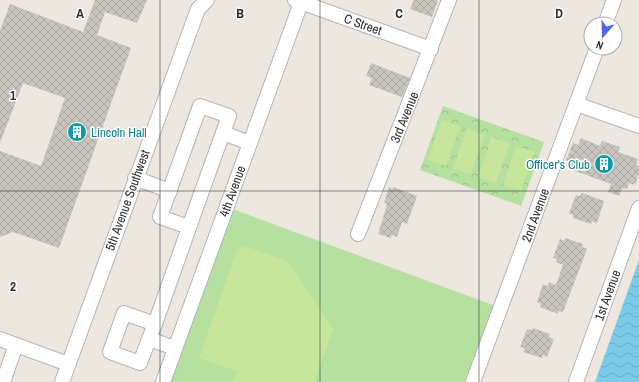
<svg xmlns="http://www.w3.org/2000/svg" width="639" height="382" viewBox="0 0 639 382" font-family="'Archivo Narrow',sans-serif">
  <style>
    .grass { fill: #b5e09f }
    .forest { fill: url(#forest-crowns) }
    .pitch { fill: #c7e69c }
    .water { fill: url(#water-waves) }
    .building { fill: url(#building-cross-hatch) }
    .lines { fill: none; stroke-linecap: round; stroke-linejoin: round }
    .minor-casing { stroke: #b2b5be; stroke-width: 16 }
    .minor { stroke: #fff; stroke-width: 14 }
    .grid { fill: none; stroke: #2c2c2c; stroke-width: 1; stroke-opacity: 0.55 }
    .labels { text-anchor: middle; stroke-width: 3; stroke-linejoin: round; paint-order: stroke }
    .street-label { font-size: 13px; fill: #2c2c2c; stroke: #fff }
    .culture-label { font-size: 13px; fill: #0d838f; stroke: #fff; text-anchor: start }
    .grid-label { font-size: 13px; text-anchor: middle; font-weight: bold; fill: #2c2c2c; stroke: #fff; stroke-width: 3; stroke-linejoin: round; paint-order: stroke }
  </style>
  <defs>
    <pattern id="forest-crowns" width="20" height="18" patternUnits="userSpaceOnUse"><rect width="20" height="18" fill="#b5e09f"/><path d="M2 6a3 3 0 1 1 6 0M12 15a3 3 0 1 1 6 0" fill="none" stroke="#9cc089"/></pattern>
    <pattern id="water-waves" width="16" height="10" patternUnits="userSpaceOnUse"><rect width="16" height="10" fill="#79cbe8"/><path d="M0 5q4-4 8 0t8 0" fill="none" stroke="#69aec7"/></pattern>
    <pattern id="building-cross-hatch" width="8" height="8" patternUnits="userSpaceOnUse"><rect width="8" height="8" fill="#c8c4be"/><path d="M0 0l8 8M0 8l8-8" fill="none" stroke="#aca9a3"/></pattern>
  </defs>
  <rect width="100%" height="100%" fill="#ede7df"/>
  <polygon class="grass" points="227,207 501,308 473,382 163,382"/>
  <polygon class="forest" points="443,106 544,142 521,206 420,170"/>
  <g class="pitch">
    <polygon points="442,120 460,126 446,166 428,160"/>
    <polygon points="467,128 485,135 471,174 453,168"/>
    <polygon points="492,137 510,144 496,183 478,177"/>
    <polygon points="516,146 534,152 521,191 503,185"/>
    <polygon points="245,246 288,261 333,329 314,382 233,382 237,371 199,358 237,250"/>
  </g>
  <polygon class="water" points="639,260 639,382 595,382"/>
  <g class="building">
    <polygon points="95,0 147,0 137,23 105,12 97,35 131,48 59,248 13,232 0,237 0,151 41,166 65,98 23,83 0,143 0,31 10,4 83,32"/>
    <polygon points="414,0 438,0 432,17 410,9"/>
    <polygon points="371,63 410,78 402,97 369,85 372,78 366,76"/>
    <polygon points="581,138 600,146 602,141 620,147 618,152 638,159 636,165 639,166 639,173 635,185 629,183 627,189 622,188 619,196 608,192 611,184 570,169 572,162 566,160 573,143 578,145"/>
    <polygon points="389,187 393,189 393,187 417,196 407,224 402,222 397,237 392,235 391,238 378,234 384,215 387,204 384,203"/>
    <polygon points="582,193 604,201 597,223 592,221 591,224 573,218 573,215 569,213 576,195 580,196"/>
    <polygon points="565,238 583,244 582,247 587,249 563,312 559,311 558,314 540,307 541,304 537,302 543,284 548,286 549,282 556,285 563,265 556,262 557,259 553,258 560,239 564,241"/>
    <polygon points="533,328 550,334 549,337 554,339 547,357 543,355 542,358 523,352 525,348 520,347 527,329 532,330"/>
  </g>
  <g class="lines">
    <defs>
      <g id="minor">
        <polyline points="295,0 431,49"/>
        <polyline points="605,24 614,0"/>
        <polyline points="576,104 639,126"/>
        <polyline points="223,133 250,143"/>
        <polyline points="135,178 170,191"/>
        <polyline points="358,234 449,0"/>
        <path d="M155 324C179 255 204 185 229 116L200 106 160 217 189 227"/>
        <polyline points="0,339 68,364"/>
        <polyline points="149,339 155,324 124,313 110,352 140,363 149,339 175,348"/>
        <polyline points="3,382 16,345"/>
        <polyline points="62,382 198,9 207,0"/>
        <polyline points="163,382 302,0"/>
        <polyline points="473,382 597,48"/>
        <polyline points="576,382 639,208"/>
      </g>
    </defs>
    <use href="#minor" class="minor-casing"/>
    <use href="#minor" class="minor"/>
  </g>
  <path class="grid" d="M160 0V382M320 0V382M479 0V382M0 191H639"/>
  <defs>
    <symbol id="building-disc" viewBox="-11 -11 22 22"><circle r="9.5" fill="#0f9aa8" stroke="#fff"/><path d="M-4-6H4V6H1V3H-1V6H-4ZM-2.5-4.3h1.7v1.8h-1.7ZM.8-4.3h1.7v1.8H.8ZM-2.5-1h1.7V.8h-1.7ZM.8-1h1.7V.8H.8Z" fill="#fff"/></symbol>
  </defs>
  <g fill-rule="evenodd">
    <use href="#building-disc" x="66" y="121" width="22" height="22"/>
    <use href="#building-disc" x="593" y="153" width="22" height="22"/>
  </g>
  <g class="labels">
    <g class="street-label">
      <text transform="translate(363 24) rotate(20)" y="5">C Street</text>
      <text transform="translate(404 117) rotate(-68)" y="5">3rd Avenue</text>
      <text transform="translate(232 191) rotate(-70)" y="5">4th Avenue</text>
      <text transform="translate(127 200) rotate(-70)" y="5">5th Avenue Southwest</text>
      <text transform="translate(535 215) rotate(-70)" y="5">2nd Avenue</text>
      <text transform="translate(607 295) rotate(-70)" y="5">1st Avenue</text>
    </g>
    <g class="culture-label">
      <text x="91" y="137">Lincoln Hall</text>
      <text x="590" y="169" text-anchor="end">Officer's Club</text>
    </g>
  </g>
  <g class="grid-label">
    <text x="80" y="18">A</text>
    <text x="240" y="18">B</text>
    <text x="399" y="18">C</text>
    <text x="559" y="18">D</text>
    <text x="13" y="100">1</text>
    <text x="13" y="291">2</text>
  </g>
  <g transform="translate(603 36) rotate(200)"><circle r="19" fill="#ffffff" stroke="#ababab"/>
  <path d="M0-3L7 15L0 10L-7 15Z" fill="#4a69ef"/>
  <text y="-6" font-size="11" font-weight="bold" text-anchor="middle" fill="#2c2c2c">N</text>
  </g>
</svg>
